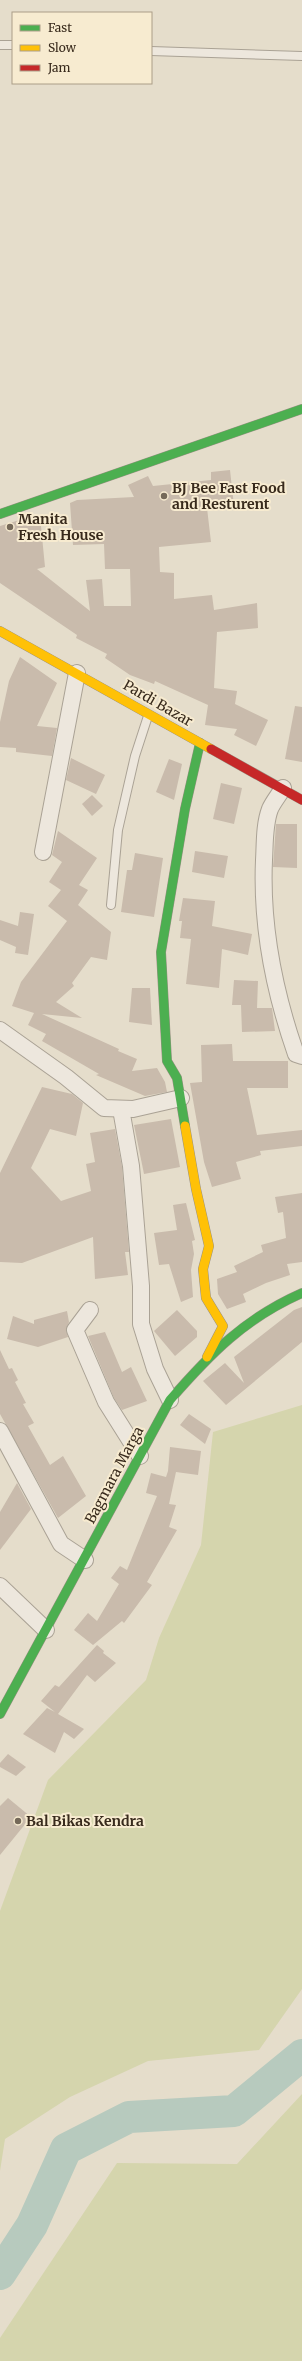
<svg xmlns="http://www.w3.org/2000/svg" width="302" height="2361" viewBox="0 0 302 2361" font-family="Merriweather,serif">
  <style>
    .green { fill: #d5d5ad }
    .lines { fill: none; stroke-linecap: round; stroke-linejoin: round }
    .river { stroke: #b7cabe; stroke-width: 32 }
    .building { fill: #c9bbac }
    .lane-casing { stroke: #aaa295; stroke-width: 10 }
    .street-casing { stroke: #aaa295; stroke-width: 18 }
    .fast-casing { stroke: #999184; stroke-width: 10 }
    .slow-casing { stroke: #999184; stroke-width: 10 }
    .jam-casing { stroke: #999184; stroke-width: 10 }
    .lane { stroke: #ede7dd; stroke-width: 8 }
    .street { stroke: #ede7dd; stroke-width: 16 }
    .fast { stroke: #4caf50; stroke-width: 9 }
    .slow { stroke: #ffc107; stroke-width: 9 }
    .jam { stroke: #c62828; stroke-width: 9 }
    .poi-dot { fill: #756959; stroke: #f7ebd0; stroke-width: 1.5 }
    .labels { text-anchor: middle; stroke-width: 4; stroke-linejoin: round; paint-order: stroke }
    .poi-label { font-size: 14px; font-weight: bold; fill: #382a1c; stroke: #f7ebd0; text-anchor: start }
    .street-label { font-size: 14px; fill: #382a1c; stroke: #f7ebd0 }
  </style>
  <rect width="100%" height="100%" fill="#e5ddcb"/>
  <g class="green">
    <polygon points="302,1405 302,1989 259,2050 148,2061 70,2097 5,2139 0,2171 0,1911 48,1780 146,1680 159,1638 201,1545 213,1432"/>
    <polygon points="302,2094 302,2361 0,2361 0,2338 117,2163 237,2164"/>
  </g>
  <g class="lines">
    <polyline class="river" points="0,2274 32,2225 66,2149 129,2117 234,2111 302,2055"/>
  </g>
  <g class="building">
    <polygon points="230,470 234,506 207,508 211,542 159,547 160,572 174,573 174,599 212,595 214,610 257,603 258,628 217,632 214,688 237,691 235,704 268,720 256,746 234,735 237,729 205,725 208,705 155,681 154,684 130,675 105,658 107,654 76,638 77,635 0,583 0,526 26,518 40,516 45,567 37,569 90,611 86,580 102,579 104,606 131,606 130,569 105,569 104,544 73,545 70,503 77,500 134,497 128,485 148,476 153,486 211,480 211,472"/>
    <polygon points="20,657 57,683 37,726 57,728 52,756 16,752 16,748 0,747 0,722 9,681"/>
    <polygon points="295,706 302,707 302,762 285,759"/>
    <polygon points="71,758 105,775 96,794 66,780"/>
    <polygon points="169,759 182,764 174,800 156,792"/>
    <polygon points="221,783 242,788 234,824 213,819"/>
    <polygon points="92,795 103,806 92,816 82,804"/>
    <polygon points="276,824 297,824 297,868 273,867"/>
    <polygon points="58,831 97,858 79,885 88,890 78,905 111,932 107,960 91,957 72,983 74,986 56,1002 82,1018 42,1014 119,1049 118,1051 137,1059 132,1071 157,1068 165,1082 167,1092 145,1096 96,1075 99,1074 42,1041 46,1034 28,1025 34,1013 12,1006 21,982 67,921 48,906 61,890 49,882 62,862 52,855"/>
    <polygon points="195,851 228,856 224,878 192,872"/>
    <polygon points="135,853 163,858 154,917 121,912 127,870 132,870"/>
    <polygon points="183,898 215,901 212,926 252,934 248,955 222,949 219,988 186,984 191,939 180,938 182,921 179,921"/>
    <polygon points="20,912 34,914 28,955 15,953 16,947 0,940 0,920 18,926"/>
    <polygon points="234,980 258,981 257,1008 272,1008 275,1031 242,1032 241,1005 232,1005"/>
    <polygon points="132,988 150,988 152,1025 129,1022"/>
    <polygon points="232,1044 233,1061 288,1061 288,1088 247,1088 257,1135 302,1130 302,1146 260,1151 261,1155 236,1162 241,1179 212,1187 204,1162 190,1083 202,1082 201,1045"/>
    <polygon points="42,1087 72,1094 83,1103 76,1136 50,1129 31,1168 61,1201 91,1191 86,1164 95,1162 90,1133 115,1129 122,1167 129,1252 125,1252 128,1275 95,1279 93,1237 22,1263 0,1262 0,1173"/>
    <polygon points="171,1119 180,1167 144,1174 134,1125"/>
    <polygon points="302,1193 302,1262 287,1264 290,1275 266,1283 243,1294 246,1302 227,1309 218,1294 217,1279 237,1272 234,1266 263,1252 261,1245 286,1238 283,1212 278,1213 275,1197"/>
    <polygon points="186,1203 195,1240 192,1241 194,1254 191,1270 193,1297 181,1302 169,1264 159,1265 154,1233 177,1230 173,1205"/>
    <polygon points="302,1307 302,1342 226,1405 203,1381 225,1363 244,1383 234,1357 294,1310"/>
    <polygon points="177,1310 197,1331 197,1337 175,1356 154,1331"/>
    <polygon points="67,1311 69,1322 66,1329 68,1337 38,1347 7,1339 13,1316 34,1324 34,1320"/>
    <polygon points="105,1332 122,1372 131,1367 147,1401 122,1410 114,1398 88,1336"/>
    <polygon points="0,1350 9,1369 12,1368 18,1380 15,1382 26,1403 23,1404 34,1423 28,1426 50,1465 63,1456 86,1496 58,1518 0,1414"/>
    <polygon points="189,1414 211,1429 205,1444 180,1425"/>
    <polygon points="170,1447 201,1451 198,1475 176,1472 169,1504 176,1505 169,1527 177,1530 147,1582 152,1585 124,1623 122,1621 93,1645 74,1630 88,1613 97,1621 119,1584 111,1578 120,1566 127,1570 157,1496 146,1493 151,1473 166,1477 168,1471"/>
    <polygon points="17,1483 31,1509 0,1550 0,1512"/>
    <polygon points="97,1645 104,1651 103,1653 116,1663 95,1682 87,1675 58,1714 84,1729 74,1739 64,1732 55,1753 23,1734 47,1708 55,1712 41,1701 55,1685 59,1687"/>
    <polygon points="8,1754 26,1767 16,1776 0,1767 0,1763"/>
    <polygon points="8,1798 31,1817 0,1855 0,1806"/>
  </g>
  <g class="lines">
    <defs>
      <g id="lane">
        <polyline points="0,45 13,45"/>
        <polyline points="151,51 302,56"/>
        <polyline points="111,905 118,830 135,756 148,716"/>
      </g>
      <g id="street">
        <path d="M283 788C279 795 273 802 270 809 264 825 265 844 264 860 261 927 274 991 296 1054L302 1056"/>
        <polyline points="43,852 77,673"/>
        <polyline points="0,1030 66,1077 104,1108 133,1109 181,1098"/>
        <polyline points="121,1109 131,1166 141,1286 141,1324 155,1369 170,1400"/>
        <polyline points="90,1310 75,1330 106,1402 140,1456"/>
        <polyline points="0,1431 61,1544 85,1560"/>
        <polyline points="0,1586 46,1630"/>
      </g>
      <g id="fast">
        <polyline points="0,514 302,409"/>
        <polyline points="185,1126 177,1078 167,1061 161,952 185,809 200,743"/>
        <path d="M0 1714 170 1400C210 1354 245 1318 302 1293"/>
      </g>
      <g id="slow">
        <polyline points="0,631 211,749"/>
        <polyline points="185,1126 196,1189 209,1246 203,1269 206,1298 223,1326 207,1357"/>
      </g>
      <polyline id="jam" points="211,749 302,800"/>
    </defs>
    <use href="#lane" class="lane-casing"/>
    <use href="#street" class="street-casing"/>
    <use href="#fast" class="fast-casing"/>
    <use href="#slow" class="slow-casing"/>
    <use href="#jam" class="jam-casing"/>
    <use href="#lane" class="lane"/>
    <use href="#street" class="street"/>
    <use href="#fast" class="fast"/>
    <use href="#slow" class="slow"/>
    <use href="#jam" class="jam"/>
  </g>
  <g class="poi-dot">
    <circle cx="164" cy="496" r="4"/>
    <circle cx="10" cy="527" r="4"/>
    <circle cx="18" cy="1821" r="4"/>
  </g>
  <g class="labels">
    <g class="poi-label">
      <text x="172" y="493">BJ Bee Fast Food<tspan x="172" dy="16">and Resturent</tspan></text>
      <text x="18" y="524">Manita<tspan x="18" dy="16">Fresh House</tspan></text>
      <text x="26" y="1826">Bal Bikas Kendra</text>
    </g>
    <g class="street-label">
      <text transform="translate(158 703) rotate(30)" y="5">Pardi Bazar</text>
      <text transform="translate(114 1475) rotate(-62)" y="5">Bagmara Marga</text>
    </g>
  </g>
  <rect x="12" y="12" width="140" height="72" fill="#f7ebd0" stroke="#ab9e88"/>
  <rect x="20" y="25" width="20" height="6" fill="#4caf50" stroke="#ab9e88"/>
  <text x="48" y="32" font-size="12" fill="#382a1c">Fast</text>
  <rect x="20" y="45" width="20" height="6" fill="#ffc107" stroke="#ab9e88"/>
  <text x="48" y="52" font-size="12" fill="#382a1c">Slow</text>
  <rect x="20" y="65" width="20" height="6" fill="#c62828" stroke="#ab9e88"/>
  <text x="48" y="72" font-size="12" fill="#382a1c">Jam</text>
</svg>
